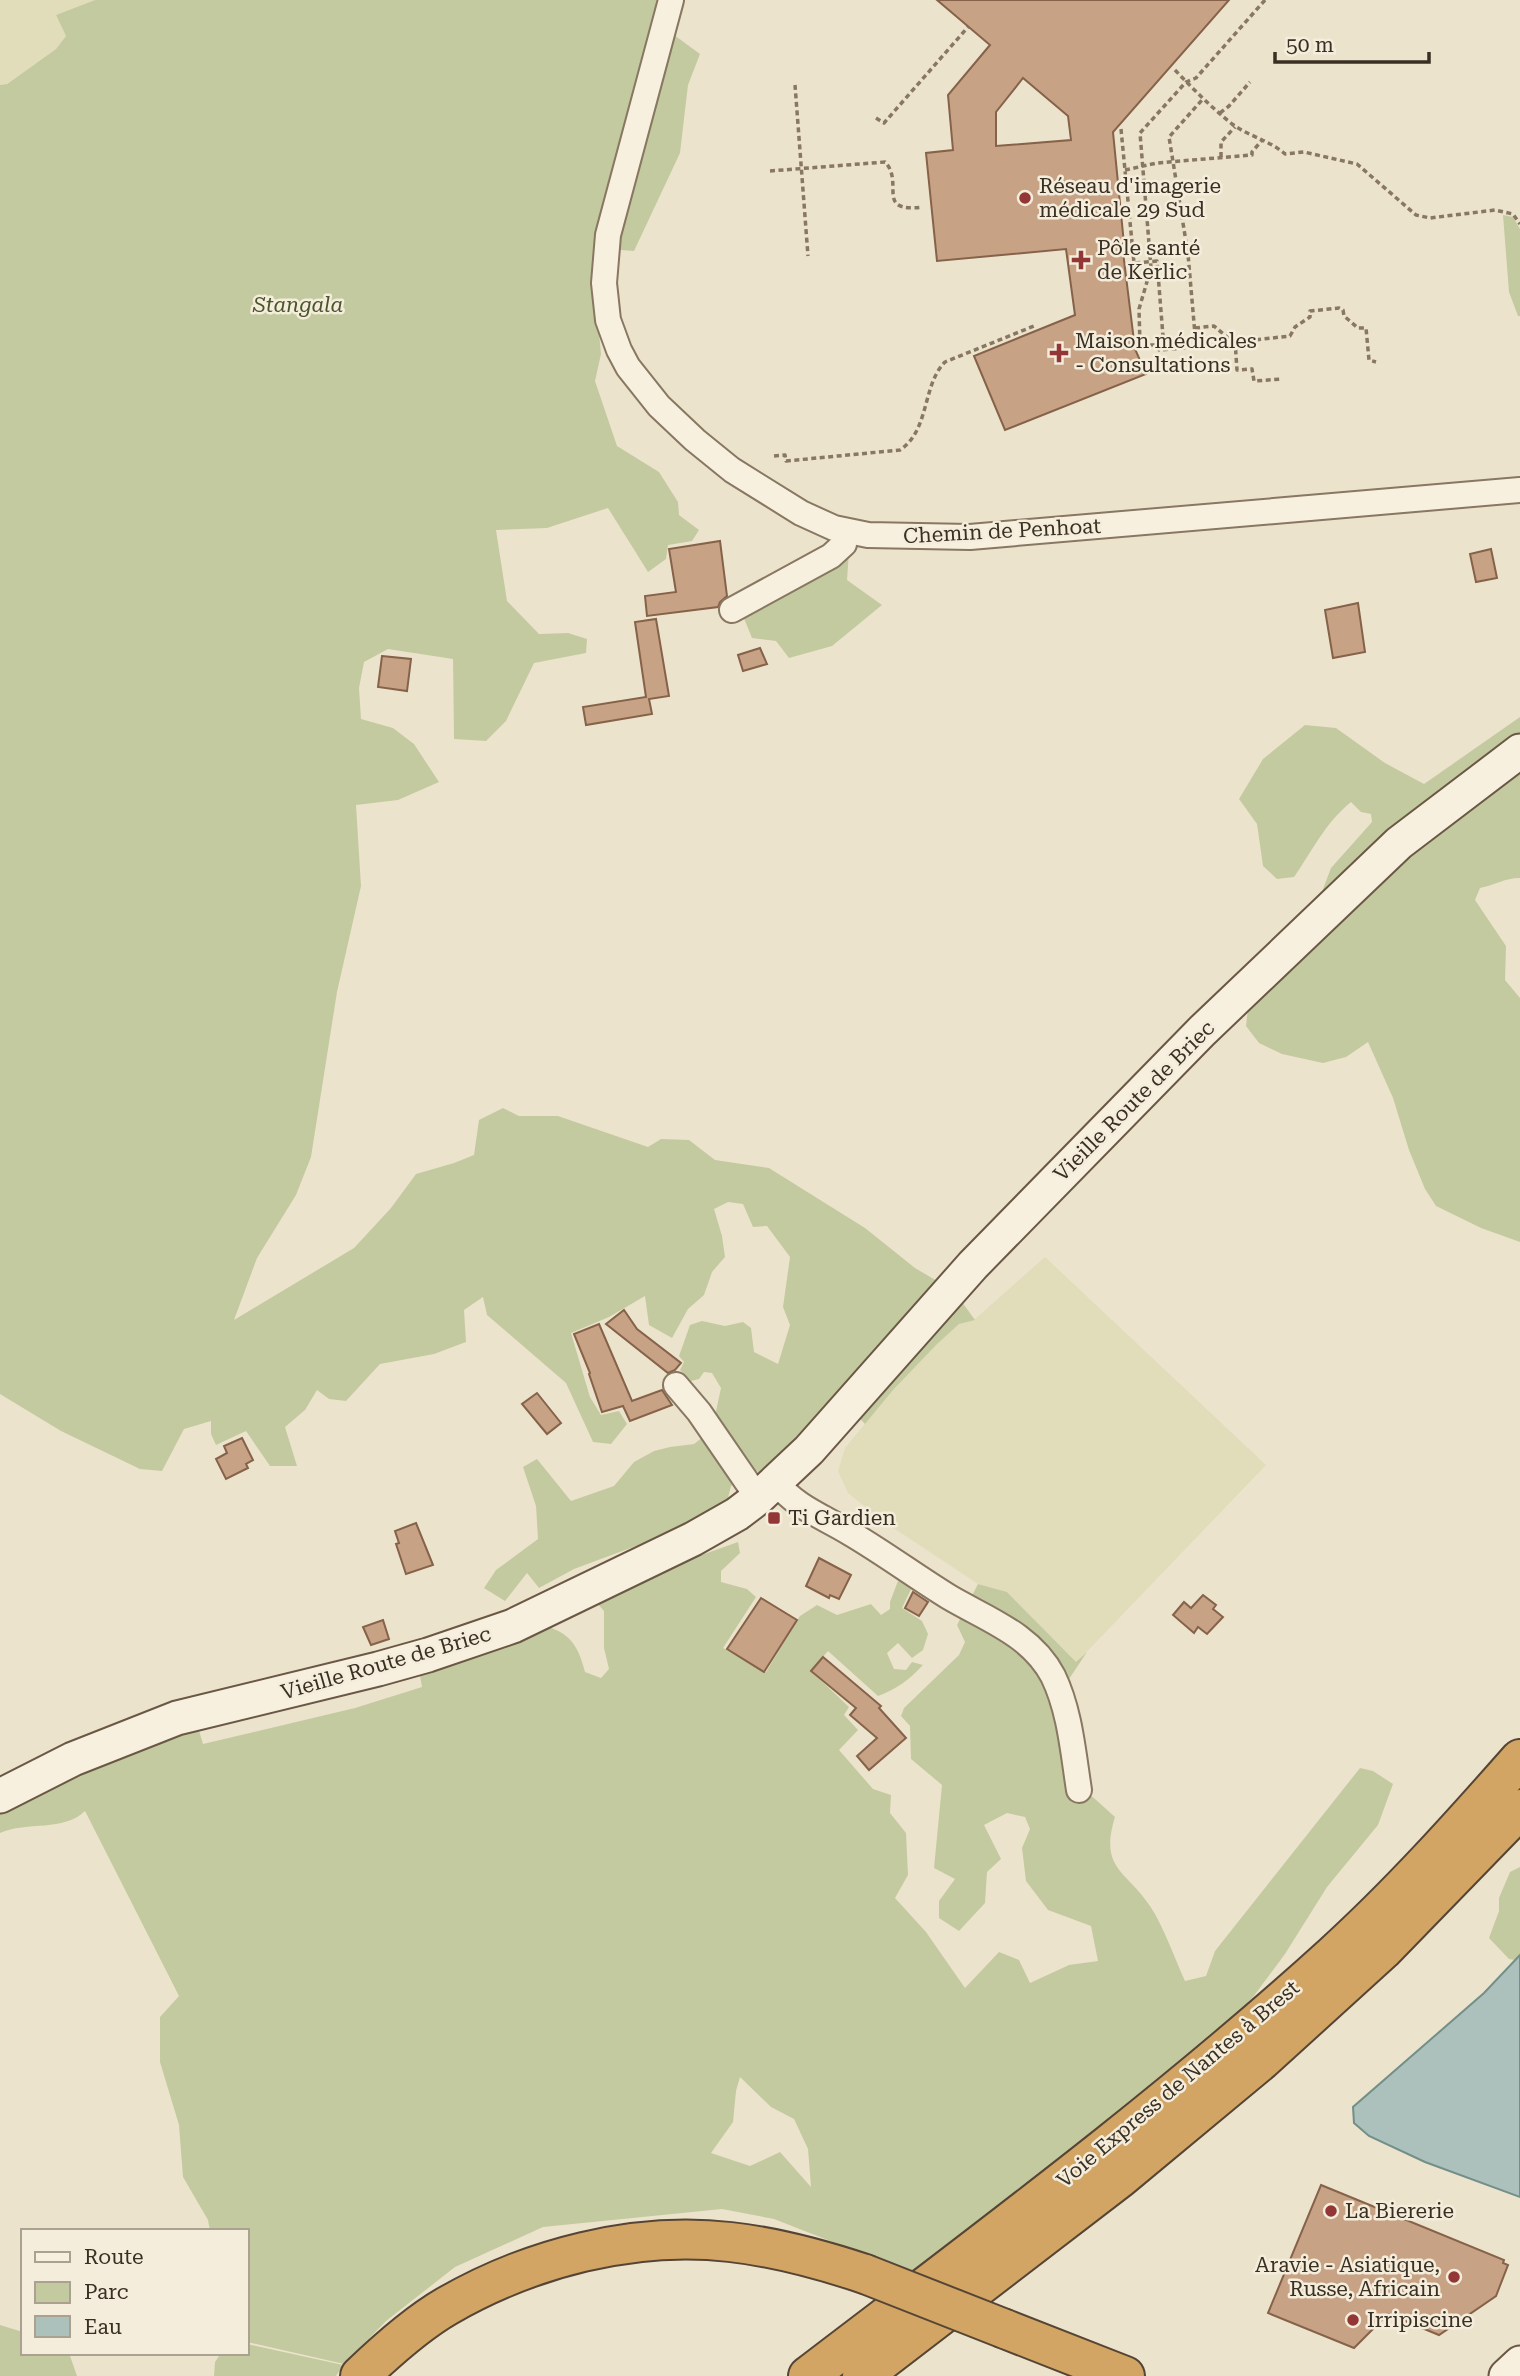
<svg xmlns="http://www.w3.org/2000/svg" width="1520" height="2376" viewBox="0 0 1520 2376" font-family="'Roboto Serif',serif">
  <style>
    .farmland { fill: #e1dcba }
    .green { fill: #c4caa0; fill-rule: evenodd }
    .water { fill: #acc1bb; stroke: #728f89; stroke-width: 2 }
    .building { fill: #c7a285; stroke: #856249; stroke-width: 2; fill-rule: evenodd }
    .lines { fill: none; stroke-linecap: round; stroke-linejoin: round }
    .street-casing { stroke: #887761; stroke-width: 28 }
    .secondary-casing { stroke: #6a5844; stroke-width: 37 }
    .highway-casing { stroke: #564534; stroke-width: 42 }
    .path { stroke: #887761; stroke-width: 3.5; stroke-dasharray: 5 3.5; stroke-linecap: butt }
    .street { stroke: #f7f0df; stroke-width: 24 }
    .secondary { stroke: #f7f0df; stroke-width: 33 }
    .highway { stroke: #d2a565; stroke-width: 38 }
    .highway-bridge-casing { stroke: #564534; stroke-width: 42; stroke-linecap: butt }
    .highway-bridge { stroke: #d2a565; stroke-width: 38 }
    .poi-dot { fill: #923736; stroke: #f4eddb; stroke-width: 2.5 }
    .labels { text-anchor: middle; stroke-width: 5; stroke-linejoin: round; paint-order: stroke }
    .poi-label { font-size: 21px; fill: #3a2f23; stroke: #f4eddb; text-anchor: start }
    .park-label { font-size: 21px; font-style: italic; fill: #49552b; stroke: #f4eddb }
    .street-label { font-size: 21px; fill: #3a2f23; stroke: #f4eddb }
  </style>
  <rect width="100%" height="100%" fill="#ece3cc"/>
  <g class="farmland">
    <polygon points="0,0 95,0 56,15 66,36 56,49 6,84 0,85"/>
    <polygon points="1045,1257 1266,1465 1076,1663 1007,1592 978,1584 886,1523 848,1493 838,1471 845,1448 893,1390 935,1345 959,1324 975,1319"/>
  </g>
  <g class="green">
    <polygon points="95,0 661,0 655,21 700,54 688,85 680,153 634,251 621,250 602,242 595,290 601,354 595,381 617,446 659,472 678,502 679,515 699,530 692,541 668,545 666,559 648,572 608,508 547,528 496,530 507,601 539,634 568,633 587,639 586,653 534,663 506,721 486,741 454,739 453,659 388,649 364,662 359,688 361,719 393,728 414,744 439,782 398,800 356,805 361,886 337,992 311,1157 296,1195 257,1258 234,1320 354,1248 391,1208 416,1174 454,1163 474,1155 479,1120 503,1108 519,1116 558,1116 648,1147 661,1139 689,1140 715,1160 769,1168 865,1228 915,1268 954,1291 975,1320 959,1324 936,1345 893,1390 865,1424 836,1394 762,1474 752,1469 731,1486 728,1498 712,1511 641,1544 574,1569 539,1588 527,1573 505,1601 484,1588 496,1570 538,1539 536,1506 523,1467 537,1459 571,1501 614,1486 634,1462 654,1451 670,1447 694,1444 712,1430 721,1388 712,1373 704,1372 699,1379 691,1381 680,1370 684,1362 679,1356 690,1325 702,1321 725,1326 743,1322 751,1328 754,1352 778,1364 790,1325 783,1307 790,1257 767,1226 753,1227 743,1204 728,1202 714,1209 722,1236 725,1257 712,1272 704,1295 688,1309 672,1338 649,1325 645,1296 609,1317 571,1333 590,1397 601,1415 619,1411 627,1424 611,1444 593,1442 566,1383 487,1315 483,1297 464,1310 466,1342 434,1354 380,1364 346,1401 329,1399 317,1390 305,1410 285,1427 297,1466 270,1466 246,1431 216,1445 211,1434 211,1421 184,1429 162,1471 140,1469 61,1431 0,1394 0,85 7,84 56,49 66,36 56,15"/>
    <polygon points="1503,215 1513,217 1520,229 1520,316 1518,316 1509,292"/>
    <polygon points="849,552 847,580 882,605 832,646 789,658 776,641 752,638 741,611"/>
    <path d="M1520 717V878C1505 878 1495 885 1480 888L1475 900 1506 946 1505 980 1520 998V1242L1481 1228 1436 1206 1425 1189 1409 1150 1393 1098 1368 1042 1346 1057 1323 1063 1282 1054 1259 1043 1246 1026 1249 1000 1315 930 1323 889 1331 868 1372 822 1371 814 1361 812 1351 802C1325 823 1313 850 1294 877L1277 879 1263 866 1257 824 1239 799 1263 759 1305 725 1336 728 1385 763 1424 784Z"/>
    <path d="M738 1542 740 1553 721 1571V1582L747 1589 756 1597 723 1648 766 1672 800 1616 817 1605 837 1615 871 1604 881 1615 890 1609V1602L898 1581 913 1585 902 1608 922 1621 928 1634 923 1650 912 1658 898 1643 887 1653 894 1669 906 1670 912 1662 923 1665C909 1680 897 1689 878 1696L828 1651 811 1671 849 1707 844 1715 858 1730 839 1750 873 1789 891 1795 890 1813 906 1833 908 1875 895 1898 926 1932 965 1988 999 1952 1019 1960 1030 1983 1069 1965 1098 1961 1091 1926 1048 1910 1026 1881 1022 1848 1030 1829 1025 1817 1007 1813 984 1825 1001 1859 987 1872 985 1903 959 1931 939 1918V1901L955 1879 934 1868 942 1785 911 1759 910 1726 901 1716 904 1708 959 1655 965 1642 957 1625 978 1584 1007 1592 1076 1662 1087 1652 1055 1700 1074 1780 1115 1817C1099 1869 1126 1870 1150 1906 1164 1927 1174 1957 1185 1981L1206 1976 1215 1951 1360 1768 1373 1771 1393 1784 1378 1825 1327 1887 1285 1954 1253 1997 1225 2027 1177 2070 912 2273 774 2219 722 2209 543 2227 455 2267 386 2321 344 2364 247 2342V2231H210L208 2220 183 2177 179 2125 160 2062V2017L179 1996 85 1811C64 1832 27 1821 0 1833V1803L197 1724 203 1744 355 1708 422 1687 419 1670 548 1627C572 1634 579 1649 585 1672L601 1678 609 1669 604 1648V1611L596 1602 682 1562ZM740 2077 771 2107 794 2119 808 2149 811 2187 780 2152 750 2166 711 2153 733 2122 736 2091Z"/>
    <polygon points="1520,1867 1520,1955 1515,1960 1509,1959 1489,1938 1499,1911 1499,1898 1510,1872"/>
    <polygon points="0,2325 23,2332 23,2353 69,2353 77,2376 0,2376"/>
    <polygon points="247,2344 343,2365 336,2376 214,2376 215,2362 221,2353 247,2353"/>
  </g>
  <polygon class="water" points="1520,1955 1520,2197 1425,2162 1369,2136 1354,2123 1353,2107 1484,1993"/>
  <g class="building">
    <path d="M937 0H1229L1113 132 1124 244H1122L1135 349 1146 374 1005 430 974 356 1075 315 1066 249 937 261 926 153 953 150 948 95 990 45ZM1023 78 1068 116 1071 140 996 146V112Z"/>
    <polygon points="720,541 727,596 720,602 718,607 647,616 645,596 676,592 669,549"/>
    <polygon points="1491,549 1497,578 1476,582 1470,554"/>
    <polygon points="1358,603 1365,652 1333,658 1325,610"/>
    <polygon points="656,619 669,696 649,699 652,714 586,725 583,707 646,697 635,622"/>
    <polygon points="760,648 767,664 743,671 738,655"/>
    <polygon points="382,656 411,659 407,691 378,687"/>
    <polygon points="624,1310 637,1329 681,1363 675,1370 668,1373 606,1324"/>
    <polygon points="599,1324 632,1401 662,1390 672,1405 630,1421 623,1406 602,1412 589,1374 590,1373 574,1334"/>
    <polygon points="537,1393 561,1423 547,1434 522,1404"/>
    <polygon points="242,1438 253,1460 246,1464 248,1468 226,1479 216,1459 227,1453 224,1446"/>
    <polygon points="416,1523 433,1565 406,1574 396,1544 399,1543 395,1531"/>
    <polygon points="819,1558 851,1575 839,1599 830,1595 829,1598 806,1586"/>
    <polygon points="913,1592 928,1602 919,1616 905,1608"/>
    <polygon points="1203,1595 1216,1605 1213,1609 1223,1617 1207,1634 1198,1627 1194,1633 1173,1615 1184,1602 1191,1608"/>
    <polygon points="761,1598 797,1620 764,1672 727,1649"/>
    <polygon points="383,1620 389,1639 371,1645 363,1627"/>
    <polygon points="823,1657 881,1706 879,1708 906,1738 869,1770 857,1756 877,1738 850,1715 856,1708 811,1671"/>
    <polygon points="1321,2185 1504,2260 1503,2263 1508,2265 1496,2296 1439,2335 1388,2314 1354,2348 1268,2313"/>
  </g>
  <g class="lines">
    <defs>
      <g id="street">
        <polyline points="671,0 608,235 604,283 608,320 619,350 628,367 659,406 695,440 732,470 801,513 834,528 868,535 970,537 1520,490"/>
        <polyline points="732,610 831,556 844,544 845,532"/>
        <polyline points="676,1385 699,1412 758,1498"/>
        <path d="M776 1482C795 1507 824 1517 850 1533 884 1553 915 1576 949 1597 986 1619 1031 1634 1053 1676 1070 1711 1073 1752 1079 1790"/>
      </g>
      <g id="secondary">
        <polyline points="0,1796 73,1759 177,1718 378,1669 428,1655 513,1626 693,1539 737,1514 758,1498 809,1450 973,1265 1202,1031 1399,843 1520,751"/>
        <polyline points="1506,2376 1520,2363"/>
      </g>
      <g id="highway">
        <polyline points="1005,2329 1125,2376"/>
        <path d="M360 2376C386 2351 416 2324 447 2306 530 2258 634 2231 730 2242 776 2247 820 2259 865 2274"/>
        <path d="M808 2376C986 2240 1167 2106 1333 1955 1400 1894 1460 1827 1520 1759"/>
        <polyline points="862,2376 1120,2178 1262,2060 1383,1950 1520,1809"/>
      </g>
    </defs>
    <use href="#street" class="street-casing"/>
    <use href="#secondary" class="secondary-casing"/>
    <use href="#highway" class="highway-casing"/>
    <g class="path">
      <polyline points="1265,0 1196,78 1186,82 1140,133 1151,268 1139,309 1140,345 1158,345 1159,350 1173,349 1290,336 1295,327 1310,317 1310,311 1339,308 1343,310 1344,316 1358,328 1366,328 1369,360 1376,362"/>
      <path d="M1175 70C1193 89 1211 107 1232 124 1248 136 1269 140 1285 154L1304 152 1357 164 1416 215 1430 218 1495 210 1513 214 1520 224"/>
      <polyline points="795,85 808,256"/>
      <polyline points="1220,113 1229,106 1250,82"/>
      <polyline points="876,118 884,123 968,27"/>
      <polyline points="1121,129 1134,263 1157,261 1164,349"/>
      <polyline points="1221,157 1221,142 1235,127"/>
      <polyline points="1125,170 1157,163 1252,155 1252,152 1263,139"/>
      <path d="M770 171 885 162C905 183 874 213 923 207"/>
      <polyline points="1195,328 1214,326 1228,338 1229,342"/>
      <polyline points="1235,341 1237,370 1252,369 1254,381 1282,379"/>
      <polyline points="1196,346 1188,254 1169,137 1202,100"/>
      <path d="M774 456 785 455 786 461 900 450C930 430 922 385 945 362L1034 326"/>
    </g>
    <use href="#street" class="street"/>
    <use href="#secondary" class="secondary"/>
    <use href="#highway" class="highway"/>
    <defs>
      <polyline id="highway-bridge" points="865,2274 1005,2329"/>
    </defs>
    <use href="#highway-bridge" class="highway-bridge-casing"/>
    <use href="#highway-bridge" class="highway-bridge"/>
  </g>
  <g class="poi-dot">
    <circle cx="1025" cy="198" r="7"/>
    <path d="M1077.5 249.5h7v7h7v7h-7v7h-7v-7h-7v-7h7z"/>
    <path d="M1055.5 342.5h7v7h7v7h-7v7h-7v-7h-7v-7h7z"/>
    <rect x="767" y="1511" width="14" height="14" rx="3.5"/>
    <circle cx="1331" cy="2211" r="7"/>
    <circle cx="1454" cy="2277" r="7"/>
    <circle cx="1353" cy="2320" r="7"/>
  </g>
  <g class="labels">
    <g class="poi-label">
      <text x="1039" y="193">Réseau d'imagerie<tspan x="1039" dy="24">médicale 29 Sud</tspan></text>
      <text x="1097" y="255">Pôle santé<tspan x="1097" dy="24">de Kerlic</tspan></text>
      <text x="1075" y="348">Maison médicales<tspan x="1075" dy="24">- Consultations</tspan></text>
      <text x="788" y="1525">Ti Gardien</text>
      <text x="1345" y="2218">La Biererie</text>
      <text x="1440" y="2272" text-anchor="end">Aravie - Asiatique,<tspan x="1440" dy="24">Russe, Africain</tspan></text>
      <text x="1367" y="2327">Irripiscine</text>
    </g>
    <g class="park-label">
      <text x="298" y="312">Stangala</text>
    </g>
    <g class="street-label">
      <text transform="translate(1002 531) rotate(-3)" y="7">Chemin de Penhoat</text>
      <text transform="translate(1134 1101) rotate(-45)" y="7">Vieille Route de Briec</text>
      <text transform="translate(386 1663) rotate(-16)" y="7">Vieille Route de Briec</text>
      <text transform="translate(1178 2084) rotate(-40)" y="7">Voie Express de Nantes à Brest</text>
    </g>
  </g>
  <rect x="21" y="2229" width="228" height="126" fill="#f4eddb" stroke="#aaa191" stroke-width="2"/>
  <rect x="35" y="2252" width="35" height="10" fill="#f7f0df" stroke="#aaa191" stroke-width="2"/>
  <text x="84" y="2264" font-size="21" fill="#3a2f23">Route</text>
  <rect x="35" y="2282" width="35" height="21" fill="#c4caa0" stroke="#aaa191" stroke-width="2"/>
  <text x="84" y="2299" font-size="21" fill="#3a2f23">Parc</text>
  <rect x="35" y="2316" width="35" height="21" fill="#acc1bb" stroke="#aaa191" stroke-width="2"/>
  <text x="84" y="2334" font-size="21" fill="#3a2f23">Eau</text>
  <path d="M1275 52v10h154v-10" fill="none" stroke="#3a2f23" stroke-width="3.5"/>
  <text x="1286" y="52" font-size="21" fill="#3a2f23" stroke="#f4eddb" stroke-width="5" paint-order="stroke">50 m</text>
</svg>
